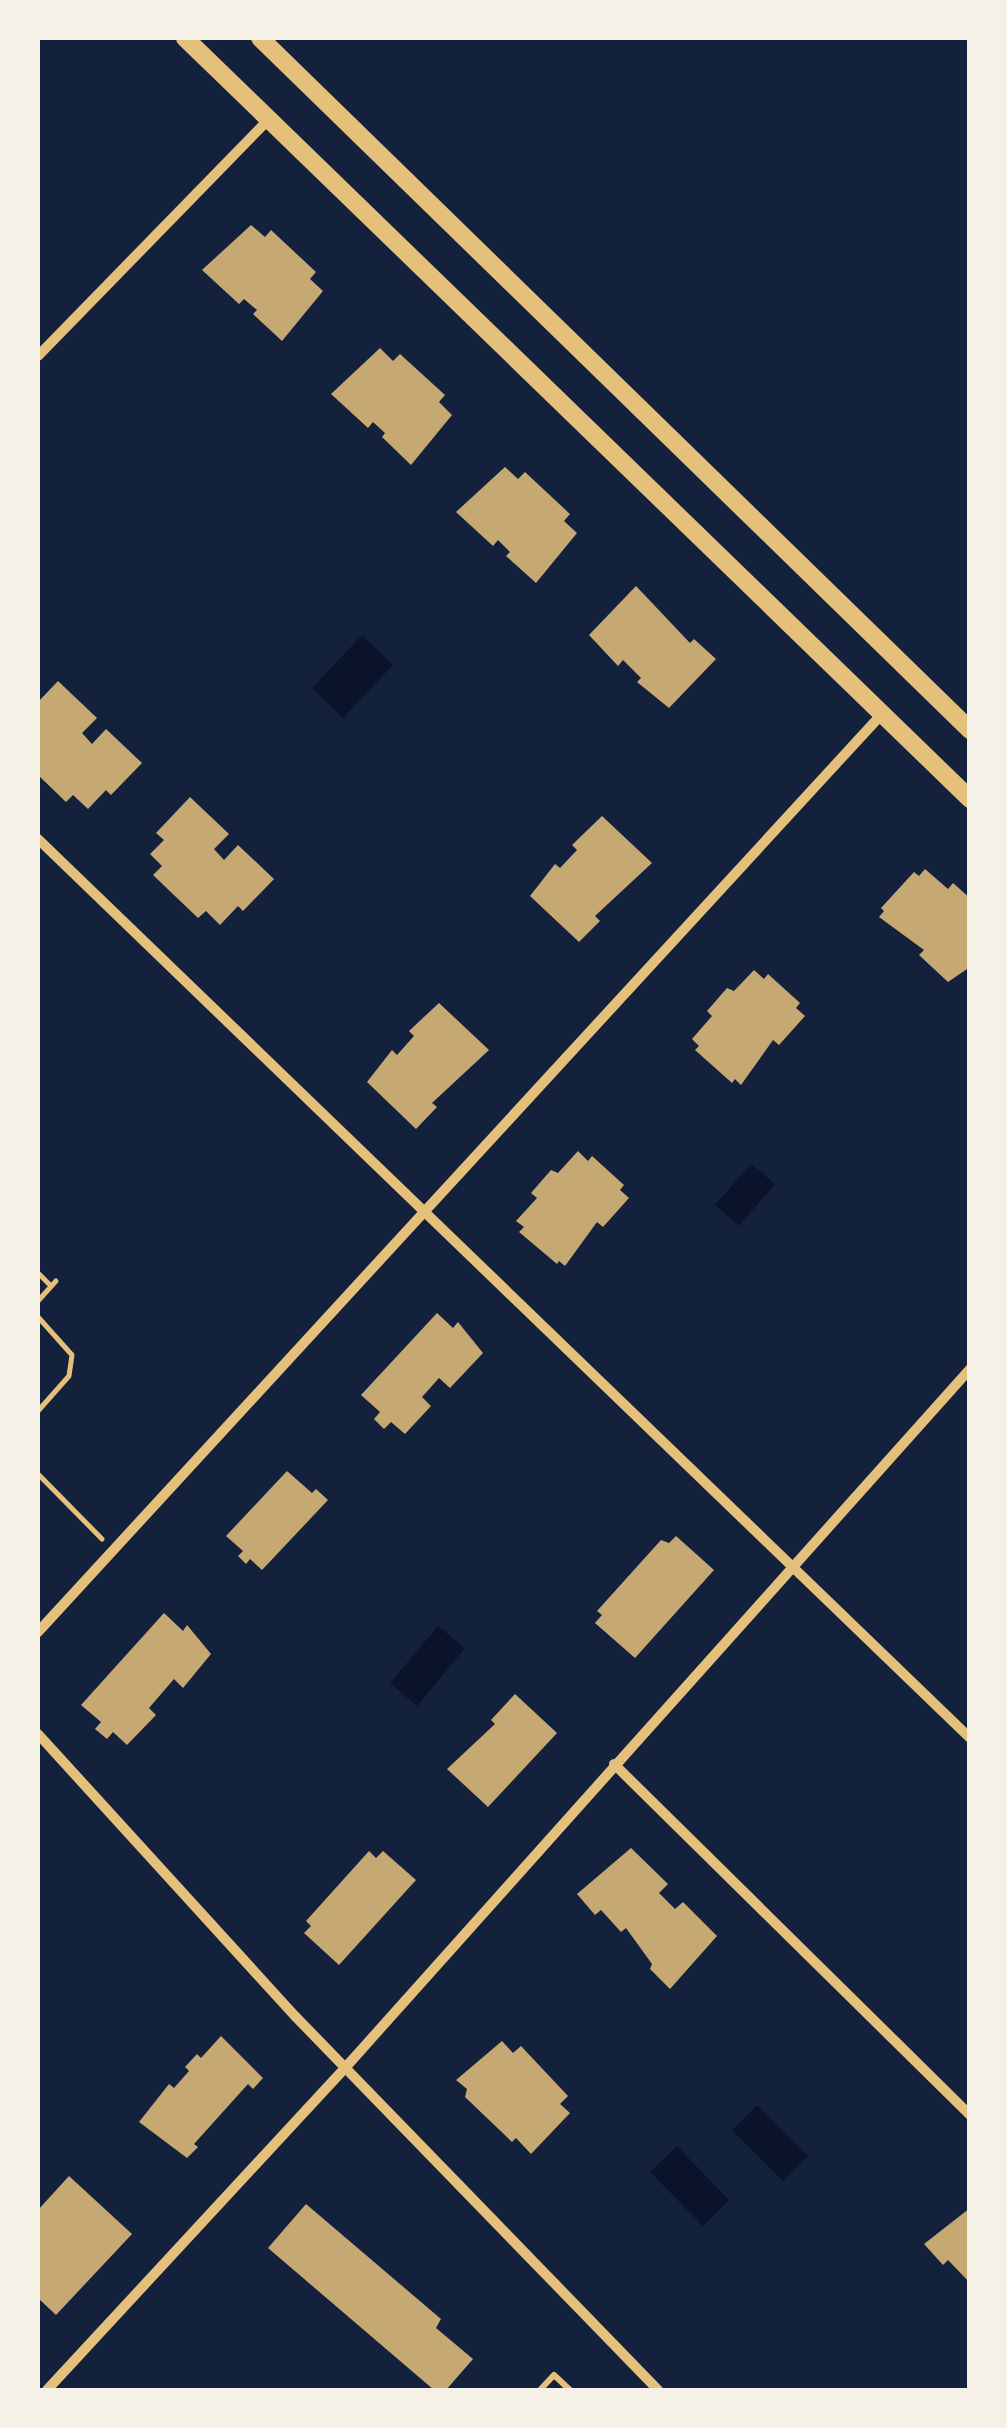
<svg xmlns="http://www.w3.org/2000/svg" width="1007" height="2428" viewBox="0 0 1007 2428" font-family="'Roboto Serif',serif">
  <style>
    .water { fill: #0b132b }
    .building { fill: #c6a872 }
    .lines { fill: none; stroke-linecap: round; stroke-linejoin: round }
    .path { stroke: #e5c07b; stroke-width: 5 }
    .service { stroke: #e5c07b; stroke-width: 6 }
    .minor { stroke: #e5c07b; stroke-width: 10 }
    .secondary { stroke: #e5c07b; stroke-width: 18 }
  </style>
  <rect width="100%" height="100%" fill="#14213d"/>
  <g class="water">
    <polygon points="362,635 393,665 343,718 312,688"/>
    <polygon points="751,1164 775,1184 739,1226 715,1205"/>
    <polygon points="438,1626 465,1648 417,1706 390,1683"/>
    <polygon points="757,2105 808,2156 783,2181 732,2130"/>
    <polygon points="677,2146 729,2200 703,2226 650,2172"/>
  </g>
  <g class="building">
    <polygon points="251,225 265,237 271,230 316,272 310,279 323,291 282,341 253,314 257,310 244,299 239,304 202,270"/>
    <polygon points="380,348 393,361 400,354 445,395 439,402 452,415 411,465 382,437 385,433 373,422 368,428 331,394"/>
    <polygon points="505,467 518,479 525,472 570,514 564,521 577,533 536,583 506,556 510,552 498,540 493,546 456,512"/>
    <polygon points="636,586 690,643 694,639 716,659 669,708 637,682 641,678 623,660 618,666 589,635"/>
    <polygon points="58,681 97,718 82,733 92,744 106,729 142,763 111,795 106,790 88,809 73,795 66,802 38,775 38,702"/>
    <polygon points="190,797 229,834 214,849 224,860 238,845 274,879 243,911 238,906 220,925 206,911 198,918 153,875 162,866 150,854 164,840 156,833"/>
    <polygon points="602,816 652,863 595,916 600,921 579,942 530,896 555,864 560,868 577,850 572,845"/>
    <polygon points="925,869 948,889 953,883 970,898 970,967 948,982 919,955 924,950 879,917 884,911 881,908 914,872 919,876"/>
    <polygon points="754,970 764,979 768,974 800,1003 796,1008 805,1016 779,1045 773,1040 741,1085 735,1079 732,1083 695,1050 699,1046 692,1039 712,1016 707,1011 727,988 734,991"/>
    <polygon points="439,1003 489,1050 432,1103 437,1107 416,1129 367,1082 392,1050 397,1055 414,1036 409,1031"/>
    <polygon points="578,1151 588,1161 592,1156 624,1185 620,1190 629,1198 603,1227 597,1222 565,1266 559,1261 557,1264 519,1232 524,1227 516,1221 537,1198 531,1193 551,1170 558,1173"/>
    <polygon points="437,1313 453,1328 458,1322 483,1353 450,1388 439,1378 422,1397 431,1406 405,1434 391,1422 384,1429 374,1419 380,1412 361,1395"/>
    <polygon points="287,1471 312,1493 316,1489 328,1500 262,1570 250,1559 246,1564 238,1556 243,1551 226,1536"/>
    <polygon points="676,1536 714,1570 635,1658 595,1623 602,1615 597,1611 661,1540 669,1543"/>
    <polygon points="164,1613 183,1631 187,1625 211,1654 183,1688 174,1679 149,1708 156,1715 127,1745 113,1732 107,1739 95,1729 101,1722 81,1705"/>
    <polygon points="515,1694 557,1733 488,1807 447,1769 495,1724 491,1720"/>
    <polygon points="631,1848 668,1884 659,1893 675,1909 683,1902 717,1936 670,1989 650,1969 652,1964 626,1928 621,1932 601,1910 595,1915 577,1894"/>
    <polygon points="369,1851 376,1858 383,1851 416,1880 339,1965 304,1933 311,1926 306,1921"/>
    <polygon points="221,2036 263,2078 253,2089 248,2084 194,2144 198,2147 187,2158 139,2122 169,2084 174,2088 189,2071 185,2067 197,2054 201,2058"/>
    <polygon points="502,2041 513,2053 521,2046 568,2096 560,2104 570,2113 531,2154 516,2138 512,2142 465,2097 467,2089 456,2080"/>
    <polygon points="69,2176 132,2234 56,2315 38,2298 38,2210"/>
    <polygon points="306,2204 441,2319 436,2328 473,2359 446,2390 434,2390 268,2248"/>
    <polygon points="970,2208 970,2283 948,2260 943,2265 924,2244"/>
  </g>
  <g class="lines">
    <g class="path">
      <polyline points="38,1273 51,1286"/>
      <polyline points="38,1301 56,1281"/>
      <polyline points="38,1317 72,1355 69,1376 38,1411"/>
      <polyline points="38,1474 102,1539"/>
    </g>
    <polyline class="service" points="540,2390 554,2375 570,2390"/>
    <g class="minor">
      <polyline points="38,356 270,118"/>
      <polyline points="38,839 970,1738"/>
      <polyline points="38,1632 881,715"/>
      <polyline points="38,1734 294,2015 658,2390"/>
      <polyline points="614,1764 970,2115"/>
      <polyline points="47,2390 345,2068 970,1369"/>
    </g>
    <g class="secondary">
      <polyline points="185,38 970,799"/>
      <polyline points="260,38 970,730"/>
    </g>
  </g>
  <rect width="1007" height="2428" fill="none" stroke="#f6f1e7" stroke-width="80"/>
</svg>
